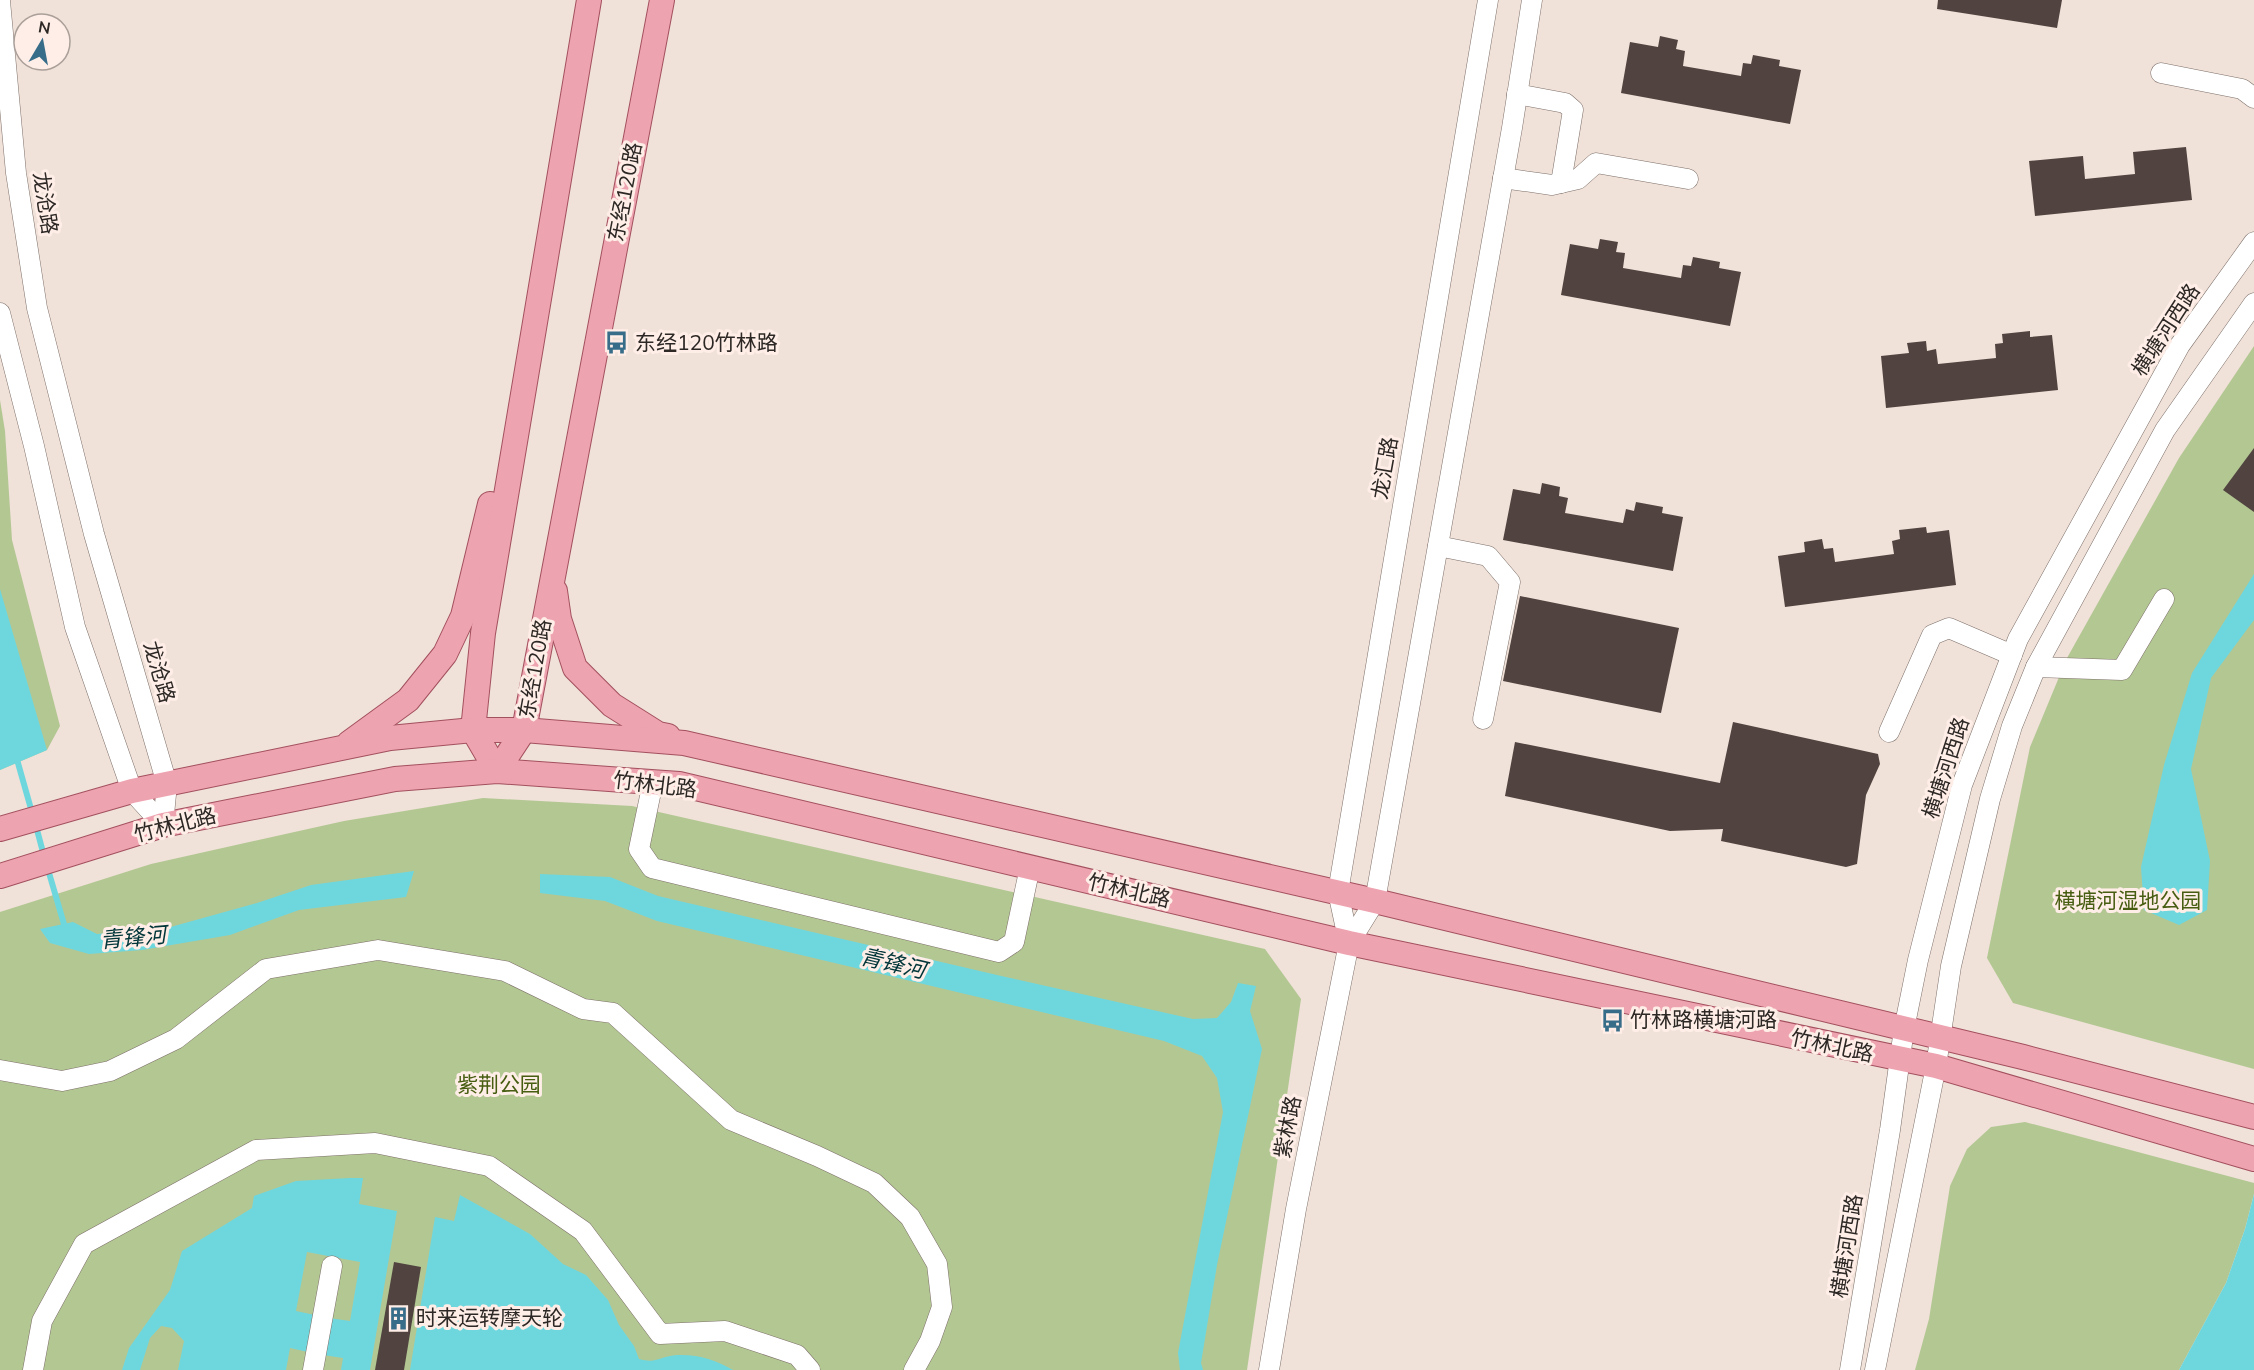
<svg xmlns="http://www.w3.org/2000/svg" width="2254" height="1370" viewBox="0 0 2254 1370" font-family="Mulish,'Noto Sans SC',sans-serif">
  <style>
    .green { fill: #b3c793 }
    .water { fill: #6ed7de }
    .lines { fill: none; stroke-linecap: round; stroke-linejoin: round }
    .stream { stroke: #6ed7de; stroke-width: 6 }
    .building { fill: #514440 }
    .minor-casing { stroke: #7d7069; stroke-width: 21 }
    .major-casing { stroke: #a3505d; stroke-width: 26 }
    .minor { stroke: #fff; stroke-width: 20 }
    .major { stroke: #eea3b0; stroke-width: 24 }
    .labels { text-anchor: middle; stroke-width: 6; stroke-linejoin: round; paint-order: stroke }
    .street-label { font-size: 21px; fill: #2d2825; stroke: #feeee7 }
    .poi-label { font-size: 21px; fill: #2d2825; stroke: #feeee7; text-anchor: start }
    .park-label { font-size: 21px; fill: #475d11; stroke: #feeee7 }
    .water-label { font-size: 22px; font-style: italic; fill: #003539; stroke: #feeee7 }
  </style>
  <rect width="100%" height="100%" fill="#f0e1d9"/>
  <g class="green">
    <polygon points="2254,346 2254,1069 2013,1003 1987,958 2030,747 2067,658 2179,458"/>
    <polygon points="0,400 5,431 12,540 60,726 47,750 0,770"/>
    <polygon points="483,798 632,806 1265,949 1301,999 1247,1370 0,1370 0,912 151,864 344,821"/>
    <polygon points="2025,1122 2254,1183 2254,1194 2245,1229 2226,1283 2179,1370 1915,1370 1929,1319 1950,1186 1967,1149 1991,1127"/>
  </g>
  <g class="water">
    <polygon points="2254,574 2254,620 2211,678 2191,769 2210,861 2207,910 2179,925 2144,910 2141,867 2164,765 2192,673"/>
    <polygon points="0,589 47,750 0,770"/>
    <polygon points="414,871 406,897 299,910 230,935 142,950 89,954 50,943 40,929 73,922 97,934 167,928 257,903 311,885"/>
    <polygon points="540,874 610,877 658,896 997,975 1193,1019 1217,1018 1231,1002 1238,983 1256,986 1250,1011 1262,1049 1217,1265 1201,1363 1203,1370 1180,1370 1178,1353 1223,1112 1217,1078 1202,1056 1164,1041 657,921 605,901 540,893"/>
    <polygon points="350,1178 363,1178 359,1204 397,1211 370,1370 341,1370 343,1358 323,1355 329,1318 350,1321 360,1262 307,1252 296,1311 315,1315 308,1352 290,1348 286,1370 178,1370 184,1341 172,1328 161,1326 150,1338 140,1370 122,1370 129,1348 170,1290 182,1251 252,1208 254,1196 296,1181"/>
    <polygon points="2254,1194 2254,1370 2179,1370 2226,1283 2245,1229"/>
    <path d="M460 1195 530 1234 563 1264 586 1275 608 1300 619 1325 634 1346 639 1359C657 1364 661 1356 677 1355 698 1354 716 1360 733 1370H410L435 1217 454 1221Z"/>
  </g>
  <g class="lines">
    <g class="stream">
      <polyline points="16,756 33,816"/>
      <polyline points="36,826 44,856"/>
      <polyline points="47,866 66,931"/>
    </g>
  </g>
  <g class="building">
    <polygon points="1938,0 2062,0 2057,28 1937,9"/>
    <polygon points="1660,36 1678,40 1676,49 1685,51 1683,66 1741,76 1743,63 1751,64 1753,55 1780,60 1779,66 1801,70 1790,124 1621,93 1630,42 1658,47"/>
    <polygon points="2186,147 2192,200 2035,216 2029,161 2083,156 2085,179 2135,174 2133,152"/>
    <polygon points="1600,239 1618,242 1616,252 1625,253 1623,268 1681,278 1683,265 1691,266 1693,257 1720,262 1719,268 1741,272 1730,326 1561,295 1570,244 1598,249"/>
    <polygon points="2030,331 2030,337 2052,335 2058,390 1886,408 1881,356 1909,353 1907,343 1926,341 1927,351 1936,349 1938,364 1996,358 1995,344 2003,343 2002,334"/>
    <polygon points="2254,448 2254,512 2223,490"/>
    <polygon points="1542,483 1560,487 1559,496 1568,498 1565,513 1623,523 1626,509 1634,511 1636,502 1663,507 1662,513 1683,517 1673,571 1503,540 1513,489 1540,494"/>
    <polygon points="1926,527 1927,533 1949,530 1956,585 1785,607 1778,556 1805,552 1804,542 1822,539 1824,549 1833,548 1835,562 1894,554 1892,541 1900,539 1899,530"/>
    <polygon points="1520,596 1679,628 1661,713 1503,681"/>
    <polygon points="1733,722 1878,754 1880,764 1866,795 1857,864 1846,867 1721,841 1723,829 1670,831 1505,796 1515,742 1720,783"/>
    <polygon points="394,1262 421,1267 404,1370 375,1370"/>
  </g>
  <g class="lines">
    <defs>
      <g id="minor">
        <polyline points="0,1 16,173 37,308 94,534 167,784 163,825"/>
        <polyline points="2161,73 2242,89 2254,98"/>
        <polyline points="1517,94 1565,103 1573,110 1561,183"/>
        <polyline points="1503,178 1552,185 1578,179 1596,163 1688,179"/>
        <polyline points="0,313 34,446 75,627 132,791 163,825"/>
        <polyline points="1438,546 1488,556 1510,582 1483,719"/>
        <polyline points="2036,667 2122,670 2164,599"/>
        <polyline points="1889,732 1932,635 1949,628 2012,655"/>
        <polyline points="653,782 639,849 652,868 999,952 1014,942 1030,867"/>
        <polyline points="1349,943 1338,892 1488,0"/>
        <polyline points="0,1070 62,1081 110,1071 176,1039 266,969 378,950 505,971 583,1009 613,1013 731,1120 817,1156 874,1183 910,1217 937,1264 942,1307 930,1341 914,1370"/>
        <polyline points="33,1370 42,1321 84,1244 256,1150 375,1143 489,1166 583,1231 660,1334 725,1331 797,1355 810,1370"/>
        <polyline points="313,1370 332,1266"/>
        <polyline points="1269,1370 1296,1209 1349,943 1375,901 1512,128 1532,0"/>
        <polyline points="1850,1370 1890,1130 1904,1029 1918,960 1962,785 2018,639 2180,345 2254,242"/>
        <polyline points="1875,1370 1936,1066 1951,966 1990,799 2012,726 2036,667 2165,430 2254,303"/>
      </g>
      <g id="major">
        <polyline points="555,591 559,619 575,668 612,705 658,734 668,736"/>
        <polyline points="349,743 408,700 445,654 463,616 490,504"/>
        <polyline points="497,771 524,730 662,0"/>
        <polyline points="497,771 473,730 483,633 589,0"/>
        <polyline points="0,829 132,791 390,738 473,730 524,730 684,743 1375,901 2023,1057 2254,1117"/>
        <polyline points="0,876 163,825 395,779 497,771 679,784 1349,943 1936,1066 2254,1159"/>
      </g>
    </defs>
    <use href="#minor" class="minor-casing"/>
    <use href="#major" class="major-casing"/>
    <use href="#minor" class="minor"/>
    <use href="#major" class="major"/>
  </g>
  <defs>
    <symbol id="bus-bare" viewBox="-9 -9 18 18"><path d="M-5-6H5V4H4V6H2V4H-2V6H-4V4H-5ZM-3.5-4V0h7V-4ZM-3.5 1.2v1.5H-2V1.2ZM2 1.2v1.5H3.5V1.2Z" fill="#386d89" stroke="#feeee7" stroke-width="2.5" paint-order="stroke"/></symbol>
    <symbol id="building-bare" viewBox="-9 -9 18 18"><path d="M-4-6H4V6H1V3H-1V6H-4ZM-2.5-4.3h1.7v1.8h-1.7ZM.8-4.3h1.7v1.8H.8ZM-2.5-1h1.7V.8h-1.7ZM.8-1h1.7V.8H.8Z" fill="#386d89" stroke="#feeee7" stroke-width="2.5" paint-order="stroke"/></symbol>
  </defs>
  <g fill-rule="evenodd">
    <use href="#bus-bare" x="600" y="326" width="33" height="33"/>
    <use href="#bus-bare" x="1596" y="1004" width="33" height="33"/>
    <use href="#building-bare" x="382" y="1302" width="33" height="33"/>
  </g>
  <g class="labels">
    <g class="street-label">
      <text transform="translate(625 192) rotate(-79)" y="7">东经120路</text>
      <text transform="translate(45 203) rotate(81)" y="7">龙沧路</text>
      <text transform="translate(2166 330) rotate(-57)" y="7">横塘河西路</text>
      <text transform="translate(1385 468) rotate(-80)" y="7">龙汇路</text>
      <text transform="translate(535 669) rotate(-80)" y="7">东经120路</text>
      <text transform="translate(159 672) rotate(74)" y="7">龙沧路</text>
      <text transform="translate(1946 768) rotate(-72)" y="7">横塘河西路</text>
      <text transform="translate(655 785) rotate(7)" y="7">竹林北路</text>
      <text transform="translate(175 825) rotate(-14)" y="7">竹林北路</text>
      <text transform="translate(1129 891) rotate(13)" y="7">竹林北路</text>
      <text transform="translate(1832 1046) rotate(12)" y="7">竹林北路</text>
      <text transform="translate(1288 1127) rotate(-79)" y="7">紫林路</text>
      <text transform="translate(1847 1246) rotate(-81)" y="7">横塘河西路</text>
    </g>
    <g class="poi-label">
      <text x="635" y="350">东经120竹林路</text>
      <text x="1630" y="1027">竹林路横塘河路</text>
      <text x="416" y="1325">时来运转摩天轮</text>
    </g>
    <g class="park-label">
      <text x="2128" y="908">横塘河湿地公园</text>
      <text x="499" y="1092">紫荆公园</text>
    </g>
    <g class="water-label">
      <text transform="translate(133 937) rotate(-5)" y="8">青锋河</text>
      <text transform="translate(893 963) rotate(13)" y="8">青锋河</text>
    </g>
  </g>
  <g transform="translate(42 42) rotate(10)"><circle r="28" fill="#feeee7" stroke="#aa9f99" stroke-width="1.5"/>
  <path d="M0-4.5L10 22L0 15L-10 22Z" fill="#386d89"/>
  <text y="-9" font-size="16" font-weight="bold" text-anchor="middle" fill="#2d2825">N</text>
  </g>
</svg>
